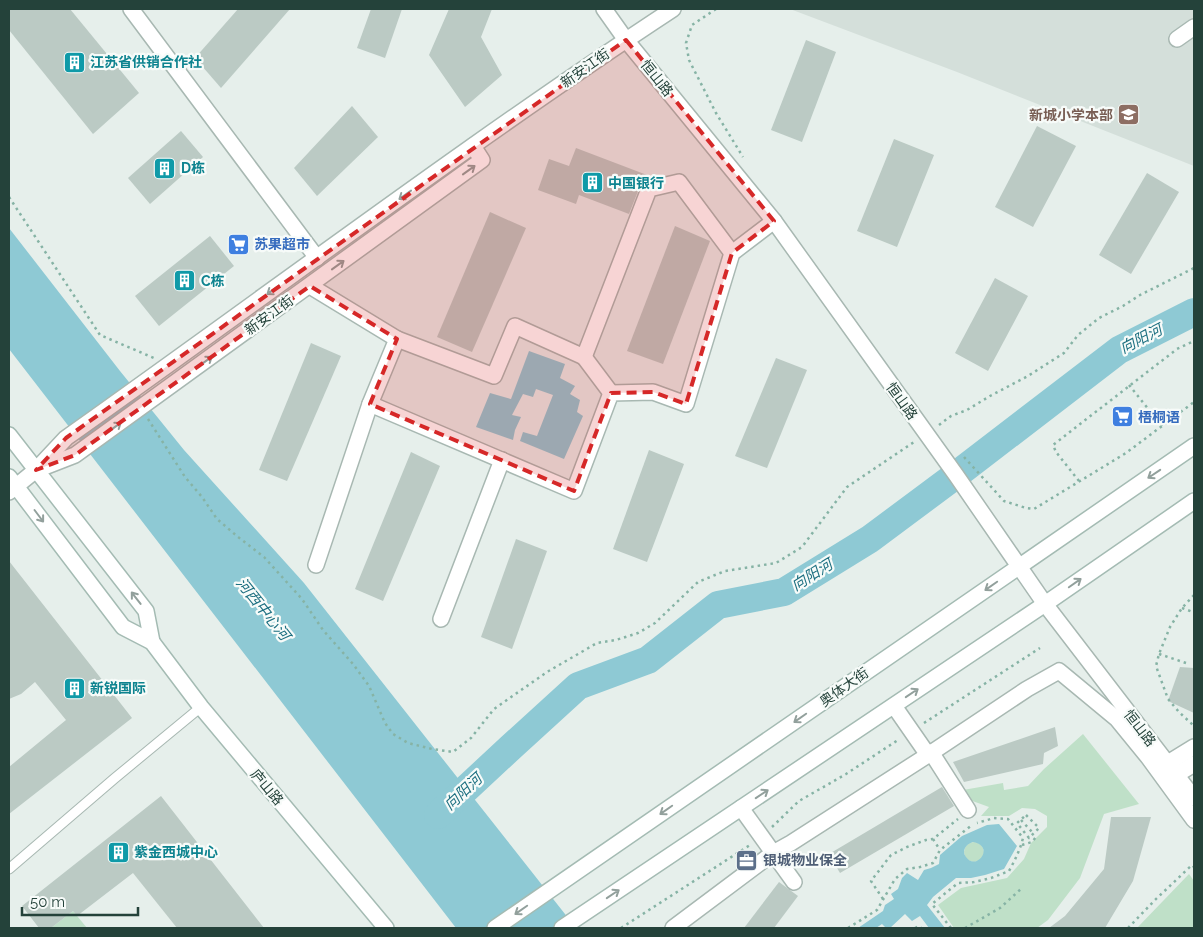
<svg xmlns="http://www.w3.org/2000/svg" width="1203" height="937" viewBox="0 0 1203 937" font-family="Raleway,'Noto Sans SC',sans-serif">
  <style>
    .built { fill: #d4dfda }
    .green { fill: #bfe0c8 }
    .water { fill: #8ec9d4; fill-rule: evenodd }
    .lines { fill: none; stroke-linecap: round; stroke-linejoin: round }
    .river { stroke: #8ec9d4; stroke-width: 28 }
    .building { fill: #bbcac4 }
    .service-casing { stroke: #a8b8b2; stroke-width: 11 }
    .minor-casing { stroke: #a8b8b2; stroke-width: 18 }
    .tertiary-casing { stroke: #a8b8b2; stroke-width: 18 }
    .secondary-casing { stroke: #a4bbb3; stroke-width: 18 }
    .path { stroke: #86b3a5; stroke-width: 2.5; stroke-dasharray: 2.5 4; stroke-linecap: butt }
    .service { stroke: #fff; stroke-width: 9 }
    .minor { stroke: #fff; stroke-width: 15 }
    .tertiary { stroke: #fff; stroke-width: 15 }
    .secondary { stroke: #fff; stroke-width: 15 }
    .oneway { stroke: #92a09c }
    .marked { fill: #d62828; fill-opacity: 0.2; stroke: #d62828; stroke-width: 4; stroke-dasharray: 10 6; stroke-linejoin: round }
    .labels { text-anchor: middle; stroke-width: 4.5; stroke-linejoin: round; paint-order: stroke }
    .culture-label { font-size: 14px; font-weight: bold; fill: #0d838f; stroke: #f7fbf9; text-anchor: start }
    .street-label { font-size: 14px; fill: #24423a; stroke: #f7fbf9 }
    .education-label { font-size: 14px; font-weight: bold; fill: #785e54; stroke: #f7fbf9; text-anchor: end }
    .shop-label { font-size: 14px; font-weight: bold; fill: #366cbe; stroke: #f7fbf9; text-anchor: start }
    .service-label { font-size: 14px; font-weight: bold; fill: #4e5e75; stroke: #f7fbf9; text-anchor: start }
    .water-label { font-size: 15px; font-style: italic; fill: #1c6f80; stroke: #f7fbf9 }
  </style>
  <rect width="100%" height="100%" fill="#e6efeb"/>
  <polygon class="built" points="790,9 1194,9 1194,166 957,72"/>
  <g class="green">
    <polygon points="1083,734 1139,804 1104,814 1080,878 1048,920 1037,928 954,928 938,905 961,888 1007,878 1024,859 1031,843 1047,827 1047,816 1035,809 1022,808 1009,816 981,816 989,807 967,799 963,790 1003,783 1004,790 1028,786 1044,769"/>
    <circle cx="974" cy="852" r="10"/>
    <polygon points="1189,874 1194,881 1194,928 1137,928"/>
    <polygon points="73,911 87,928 51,928"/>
  </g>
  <g class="water">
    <polygon points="9,228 120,371 184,450 304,583 576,928 456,928 9,349"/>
    <polygon points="529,351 565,364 560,378 575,386 570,394 580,400 577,412 583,416 564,459 520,441 523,432 537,436 553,395 536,389 533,397 523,394 512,415 521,417 515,430 513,440 476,427 490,393 511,399"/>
    <path d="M999 824 1017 846 1004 869 985 875 971 878H956L933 897 927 905 945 928H929L920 916 912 921 905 914 890 928H886L882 924 876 928H858L883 911 885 905 894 899 891 894 898 889 902 878 907 873 918 880 924 870 931 868 939 864 940 855 962 836 987 825ZM973 842C996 846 976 872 966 857 961 851 966 844 973 842Z"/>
  </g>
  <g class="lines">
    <polyline class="river" points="438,815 510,748 578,686 648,660 718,605 784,592 870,539 956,475 1119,350 1194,312"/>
  </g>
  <g class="building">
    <polygon points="9,9 70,9 139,93 93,134 9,30"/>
    <polygon points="238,9 290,9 221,88 195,58"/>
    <polygon points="371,9 402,9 385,58 357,48"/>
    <polygon points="449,9 492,9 481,37 502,75 465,107 429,55"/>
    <polygon points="806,40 836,52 802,142 771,130"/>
    <polygon points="352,106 378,137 317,196 294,168"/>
    <polygon points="1037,126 1076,146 1033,227 995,207"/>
    <polygon points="181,131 203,157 150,204 128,178"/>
    <polygon points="894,139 934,155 897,247 857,231"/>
    <polygon points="576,148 647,175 644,181 640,186 629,214 579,195 576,204 538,190 549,159 569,166"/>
    <polygon points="1147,173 1179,192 1131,274 1099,255"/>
    <polygon points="490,212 526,228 472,352 437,337"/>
    <polygon points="675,226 710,241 663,364 627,351"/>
    <polygon points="210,236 234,266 159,326 135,296"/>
    <polygon points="995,278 1028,296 988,371 955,353"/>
    <polygon points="311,343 341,356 287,481 259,470"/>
    <polygon points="776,358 807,370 767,468 735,456"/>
    <polygon points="649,450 684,464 647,562 613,549"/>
    <polygon points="411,452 440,466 383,601 355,589"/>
    <polygon points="516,539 547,551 512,649 481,637"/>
    <polygon points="9,561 132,718 9,814 9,767 66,720 35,682 21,694 9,699"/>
    <polygon points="1180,667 1194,668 1194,713 1168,701"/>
    <polygon points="1055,727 1058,746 1044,753 1043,764 964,782 953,762"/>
    <polygon points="942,787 954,806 840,873 829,854"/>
    <polygon points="161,796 264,928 177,928 133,873 77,916 73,911 51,928 39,928 22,906"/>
    <polygon points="1111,817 1151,817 1133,881 1105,928 1049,928 1065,916 1104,869"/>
    <polygon points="779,882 798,896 774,928 744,928"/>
  </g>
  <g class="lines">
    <defs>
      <polyline id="service" points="9,869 115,778 201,707"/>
      <g id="minor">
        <polyline points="131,9 317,258"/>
        <polyline points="1177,39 1194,27"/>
        <polyline points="310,286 397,339 370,404 574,491 611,393 653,392 686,404 732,253 774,221"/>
        <polyline points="397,339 494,376 515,326 584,357 649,189 679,182 732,253"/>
        <polyline points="584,357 611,393"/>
        <polyline points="9,492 36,470"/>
        <polyline points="316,565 370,404"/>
        <polyline points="441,619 502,460"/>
        <polyline points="894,706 928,755"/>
        <polyline points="931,752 968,810"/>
        <polyline points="1168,763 1194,747"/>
        <polyline points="1176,775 1194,764"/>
        <polyline points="741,808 794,882"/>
        <polyline points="673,928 773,853 791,843 928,755 1027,689 1059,671 1117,719 1148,757 1194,820"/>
      </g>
      <g id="tertiary">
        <polyline points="604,9 626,40 774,221 956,475 1045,604 1194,798"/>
        <polyline points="39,469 75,455 482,160 473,146"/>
        <path d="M36 470 66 438C268 295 466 145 673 9"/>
      </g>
      <g id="secondary">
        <polyline points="9,435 146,611 152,642"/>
        <polyline points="9,477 123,627 152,642 201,707 386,928"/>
        <polyline points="495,928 1194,446"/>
        <polyline points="562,928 1045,604 1194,501"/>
      </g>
    </defs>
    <use href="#service" class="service-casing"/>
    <use href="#minor" class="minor-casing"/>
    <use href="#tertiary" class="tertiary-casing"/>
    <use href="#secondary" class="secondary-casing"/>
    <g class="path">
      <polyline points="716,9 692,25 686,43 689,60 716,113 743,157"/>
      <polyline points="9,197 100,335 154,358"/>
      <polyline points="1129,385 1162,426"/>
      <polyline points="148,419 185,477 202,497 217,519 238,537 264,557 302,599 323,630 353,664 369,686 385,723 393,734 408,743 432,749 453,752 471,738 494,709 547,672 597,643 616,640 638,633 655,623 698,582 725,571 776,563 802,547 847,487 914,442"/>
      <polyline points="939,425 951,416 967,410 990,396 1028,376 1064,353 1078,335 1099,318 1123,306 1140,295 1194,268"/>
      <polyline points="964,457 1004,501 1026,508 1034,509 1126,453 1194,402"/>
      <polyline points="1079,481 1056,452 1053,445 1177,349 1194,341"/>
      <polyline points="1194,595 1182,608 1170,627 1159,654 1156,666 1168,699 1179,712 1194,726"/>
      <polyline points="1182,608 1193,612"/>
      <polyline points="1159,654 1186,663"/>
      <polyline points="924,723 1040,648"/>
      <polygon points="1026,815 1039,828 1029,838 1017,823"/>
      <polyline points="1021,820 1033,833"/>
      <polyline points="772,827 799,801 846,774 898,740"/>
      <polyline points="933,839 940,850"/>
      <polyline points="1022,845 1032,842 1036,837"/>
      <polyline points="883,899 871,881 891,855 907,847 926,840 933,839 958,819"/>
      <polyline points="621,928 750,845"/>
      <polyline points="848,928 877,910 895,879 907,869 920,867 933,863 940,850 972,825"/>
      <polyline points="915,928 919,926 921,928"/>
      <path d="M951 928 932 904 958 883 974 882 991 878 1009 871C1015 860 1020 850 1023 838L1008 819 994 818 977 823"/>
      <polyline points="965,928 1000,908 1022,888"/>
      <polyline points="1128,928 1155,900 1192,865 1194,867"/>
    </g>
    <use href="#service" class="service"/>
    <use href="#minor" class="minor"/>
    <use href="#tertiary" class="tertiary"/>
    <use href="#secondary" class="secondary"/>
  </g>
  <defs><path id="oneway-shaft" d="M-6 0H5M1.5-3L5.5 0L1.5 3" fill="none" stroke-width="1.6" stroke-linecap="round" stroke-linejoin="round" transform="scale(1.25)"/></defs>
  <g class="oneway">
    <use href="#oneway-shaft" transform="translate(469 170) rotate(-36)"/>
    <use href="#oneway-shaft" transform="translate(405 195) rotate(144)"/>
    <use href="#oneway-shaft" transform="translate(338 265) rotate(-36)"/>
    <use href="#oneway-shaft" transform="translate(273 290) rotate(144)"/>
    <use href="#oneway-shaft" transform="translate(206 361) rotate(-36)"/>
    <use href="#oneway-shaft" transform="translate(115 427) rotate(-36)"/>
    <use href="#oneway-shaft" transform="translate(1154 474) rotate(146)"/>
    <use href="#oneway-shaft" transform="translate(39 516) rotate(53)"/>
    <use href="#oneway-shaft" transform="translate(1075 583) rotate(-35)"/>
    <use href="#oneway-shaft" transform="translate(991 586) rotate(145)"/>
    <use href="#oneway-shaft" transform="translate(136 598) rotate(-128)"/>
    <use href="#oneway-shaft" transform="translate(912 693) rotate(-34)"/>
    <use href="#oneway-shaft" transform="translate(800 718) rotate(145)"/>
    <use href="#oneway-shaft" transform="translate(762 794) rotate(-34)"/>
    <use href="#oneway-shaft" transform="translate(666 810) rotate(145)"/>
    <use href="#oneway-shaft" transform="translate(613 894) rotate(-34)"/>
    <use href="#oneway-shaft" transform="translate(521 910) rotate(145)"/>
  </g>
  <path class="marked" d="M626 40 774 221 732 253 686 404 653 392 611 393 574 491 370 404 397 339 310 286 75 455 36 470 66 438Z"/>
  <defs>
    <symbol id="building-square" viewBox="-11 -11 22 22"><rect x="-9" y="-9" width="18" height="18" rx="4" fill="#0f9aa8" stroke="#f7fbf9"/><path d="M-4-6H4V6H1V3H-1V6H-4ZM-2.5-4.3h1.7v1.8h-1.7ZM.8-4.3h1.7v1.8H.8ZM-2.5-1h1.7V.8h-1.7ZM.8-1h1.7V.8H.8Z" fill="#fff"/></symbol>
    <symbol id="school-square" viewBox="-11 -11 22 22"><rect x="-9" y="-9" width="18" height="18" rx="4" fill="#8d6e63" stroke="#f7fbf9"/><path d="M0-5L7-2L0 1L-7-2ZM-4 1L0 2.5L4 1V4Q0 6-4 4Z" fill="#fff"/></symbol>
    <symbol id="supermarket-square" viewBox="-11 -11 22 22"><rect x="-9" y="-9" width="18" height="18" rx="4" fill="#3f7fe0" stroke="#f7fbf9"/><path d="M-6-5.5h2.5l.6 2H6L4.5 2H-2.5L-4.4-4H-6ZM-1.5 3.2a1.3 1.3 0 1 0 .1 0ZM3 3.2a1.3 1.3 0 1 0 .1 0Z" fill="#fff"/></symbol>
    <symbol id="office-square" viewBox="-11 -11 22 22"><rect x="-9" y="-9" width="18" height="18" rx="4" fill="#5c6f8a" stroke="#f7fbf9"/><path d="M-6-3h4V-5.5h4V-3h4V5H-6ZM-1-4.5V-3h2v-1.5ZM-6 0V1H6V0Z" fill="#fff"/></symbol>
  </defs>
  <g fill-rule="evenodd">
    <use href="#building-square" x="62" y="50" width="25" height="25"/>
    <use href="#school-square" x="1116" y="102" width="25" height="25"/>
    <use href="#building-square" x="152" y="156" width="25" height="25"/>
    <use href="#building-square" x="580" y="170" width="25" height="25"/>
    <use href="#supermarket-square" x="226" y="232" width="25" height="25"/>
    <use href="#building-square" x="172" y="268" width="25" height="25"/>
    <use href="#supermarket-square" x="1110" y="404" width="25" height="25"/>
    <use href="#building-square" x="62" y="676" width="25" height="25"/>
    <use href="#building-square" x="106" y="840" width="25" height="25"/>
    <use href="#office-square" x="734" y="848" width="25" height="25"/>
  </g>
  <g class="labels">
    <g class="culture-label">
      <text x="90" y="67">江苏省供销合作社</text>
      <text x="181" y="173">D栋</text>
      <text x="608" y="188">中国银行</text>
      <text x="201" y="286">C栋</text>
      <text x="90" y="693">新锐国际</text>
      <text x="134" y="857">紫金西城中心</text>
    </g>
    <g class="street-label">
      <text transform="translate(585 68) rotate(-35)" y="5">新安江街</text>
      <text transform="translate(657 78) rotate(51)" y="5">恒山路</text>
      <text transform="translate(269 315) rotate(-36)" y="5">新安江街</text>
      <text transform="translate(902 401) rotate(54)" y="5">恒山路</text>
      <text transform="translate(844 687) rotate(-35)" y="5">奥体大街</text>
      <text transform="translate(1140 728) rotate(52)" y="5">恒山路</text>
      <text transform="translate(267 787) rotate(50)" y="5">庐山路</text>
    </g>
    <g class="education-label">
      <text x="1113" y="120">新城小学本部</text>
    </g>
    <g class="shop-label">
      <text x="254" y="249">苏果超市</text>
      <text x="1138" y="422">梧桐语</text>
    </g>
    <g class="service-label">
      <text x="763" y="865">银城物业保全</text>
    </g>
    <g class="water-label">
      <text transform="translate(1141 339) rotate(-27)" y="5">向阳河</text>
      <text transform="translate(812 575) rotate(-32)" y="5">向阳河</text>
      <text transform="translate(263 609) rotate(51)" y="5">河西中心河</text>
      <text transform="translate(463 792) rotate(-43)" y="5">向阳河</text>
    </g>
  </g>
  <rect width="1203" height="937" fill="none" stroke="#24423a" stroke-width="20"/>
  <path d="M22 907v8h116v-8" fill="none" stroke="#24423a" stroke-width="2.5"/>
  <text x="30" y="907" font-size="15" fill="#24423a" stroke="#f7fbf9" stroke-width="4" paint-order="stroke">50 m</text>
</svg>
